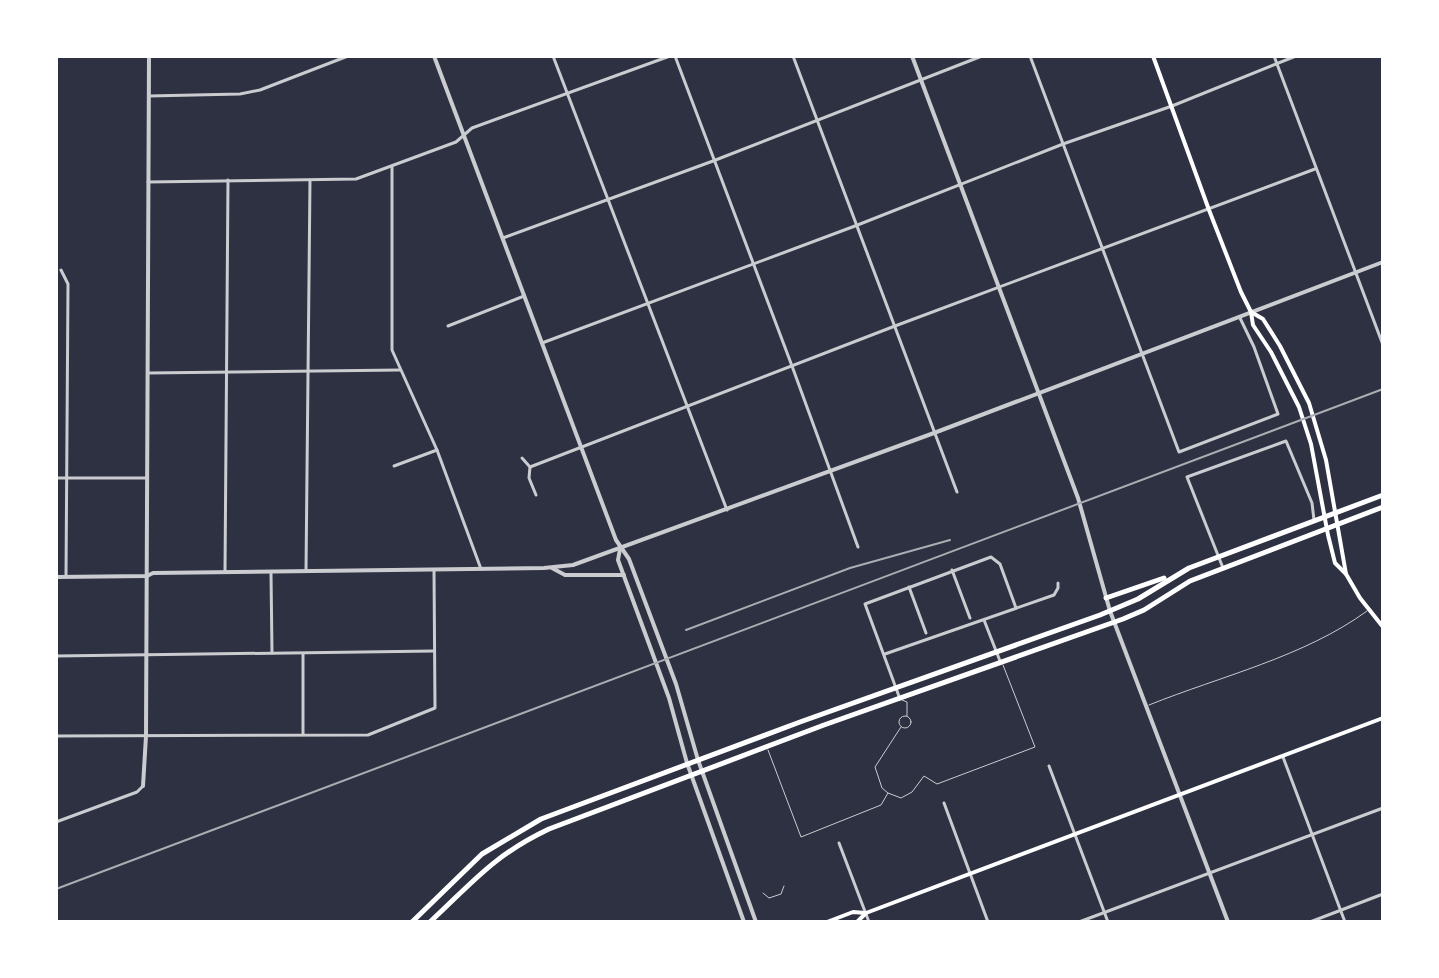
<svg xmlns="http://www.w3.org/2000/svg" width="1439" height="978" viewBox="0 0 1439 978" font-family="Lora,serif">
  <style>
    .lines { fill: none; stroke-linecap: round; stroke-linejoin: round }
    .service { stroke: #caccd0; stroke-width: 1 }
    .minor { stroke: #caccd0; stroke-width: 3 }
    .tertiary { stroke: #caccd0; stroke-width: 4 }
    .secondary { stroke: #fff; stroke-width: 4 }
    .primary { stroke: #fff; stroke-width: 5 }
    .rail { stroke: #abadb3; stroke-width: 2 }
  </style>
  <rect width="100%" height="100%" fill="#2d3142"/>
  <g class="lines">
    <g class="service">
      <polyline points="902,700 907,702 907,716"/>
      <path d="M1149 705C1221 676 1304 657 1367 611"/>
      <circle cx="905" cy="722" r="6"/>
      <polyline points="768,750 801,837 881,805 888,793 901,798 912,792 924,776 937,784 1035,747 1003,665"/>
      <polyline points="888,793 882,788 875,767 901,727"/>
      <polyline points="763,893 769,898 781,894 784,886"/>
    </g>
    <g class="minor">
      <polyline points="553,56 727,510"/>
      <polyline points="675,56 792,366 858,547"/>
      <polyline points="793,56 957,492"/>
      <polyline points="1030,56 1179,452 1278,414 1254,347 1240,318"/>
      <polyline points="1274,56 1383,345"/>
      <polyline points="149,96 240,94 260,90 348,56"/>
      <polyline points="392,167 392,350 437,450 481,569"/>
      <polyline points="148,182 356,179 456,142 472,128 670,56"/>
      <polyline points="503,238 713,161 982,56"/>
      <polyline points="61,270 68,284 66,577"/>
      <polyline points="448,326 524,296"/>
      <polyline points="542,343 855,226 1063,144 1172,106 1296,56"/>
      <polyline points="148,373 400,370"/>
      <polyline points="522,458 530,467 529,478 536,495"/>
      <polyline points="394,466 437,450"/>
      <polyline points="530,467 895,326 1315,169"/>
      <polyline points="56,478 147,478"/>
      <polyline points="1223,568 1187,477 1286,441 1312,503 1314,520"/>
      <polyline points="952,570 970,618"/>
      <polyline points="306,571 310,180"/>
      <polyline points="225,572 228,180"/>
      <polyline points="271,573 272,653"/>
      <polyline points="909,587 926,633"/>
      <polyline points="984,620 1000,661"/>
      <polyline points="303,654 303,734"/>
      <polyline points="885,654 1054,595 1058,588 1058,583"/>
      <polyline points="56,656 434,651"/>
      <polyline points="900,699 865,604 991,557 1000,564 1016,608"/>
      <polyline points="56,736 368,735 435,708 434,570"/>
      <polyline points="1283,757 1345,922"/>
      <polyline points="1049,766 1108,922"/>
      <polyline points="944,803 988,922"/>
      <polyline points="56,822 137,792 143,786"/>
      <polyline points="839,843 869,922"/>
      <polyline points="1079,922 1383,808"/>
      <polyline points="1310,922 1383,894"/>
    </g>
    <g class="tertiary">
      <polyline points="434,56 616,540 629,559 676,684 698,760 756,922"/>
      <polyline points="912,56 1078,498 1110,611 1228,922"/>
      <polyline points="620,549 618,560 669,698 687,763 744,922"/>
      <polyline points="552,568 565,575 624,575"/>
      <polyline points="56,577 147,576 153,573 544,568 573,565 934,433 1383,262"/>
      <polyline points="143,786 146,736 149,56"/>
    </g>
    <g class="secondary">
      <polyline points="1153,56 1209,210 1241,292 1251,312 1253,325 1271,352 1299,407 1311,444 1328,535 1335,563 1346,574 1360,598 1383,627"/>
      <polyline points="1251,312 1263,319 1280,346 1309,403 1326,460 1346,574"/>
      <polyline points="827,922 853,912 866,913"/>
      <polyline points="857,922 866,913 1383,718"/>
    </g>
    <g class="primary">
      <polyline points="1106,598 1164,578"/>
      <polyline points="412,922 482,854 541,819 800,722 1100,615 1138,599 1189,568 1383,495"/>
      <path d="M430 922C473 882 494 855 549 829L824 725 1123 619 1144 610 1190 581 1383 507"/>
    </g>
    <g class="rail">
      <polyline points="686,630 850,568 950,540"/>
      <polyline points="56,889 1383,389"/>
    </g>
  </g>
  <rect width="1439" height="978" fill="none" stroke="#ffffff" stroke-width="116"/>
</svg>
